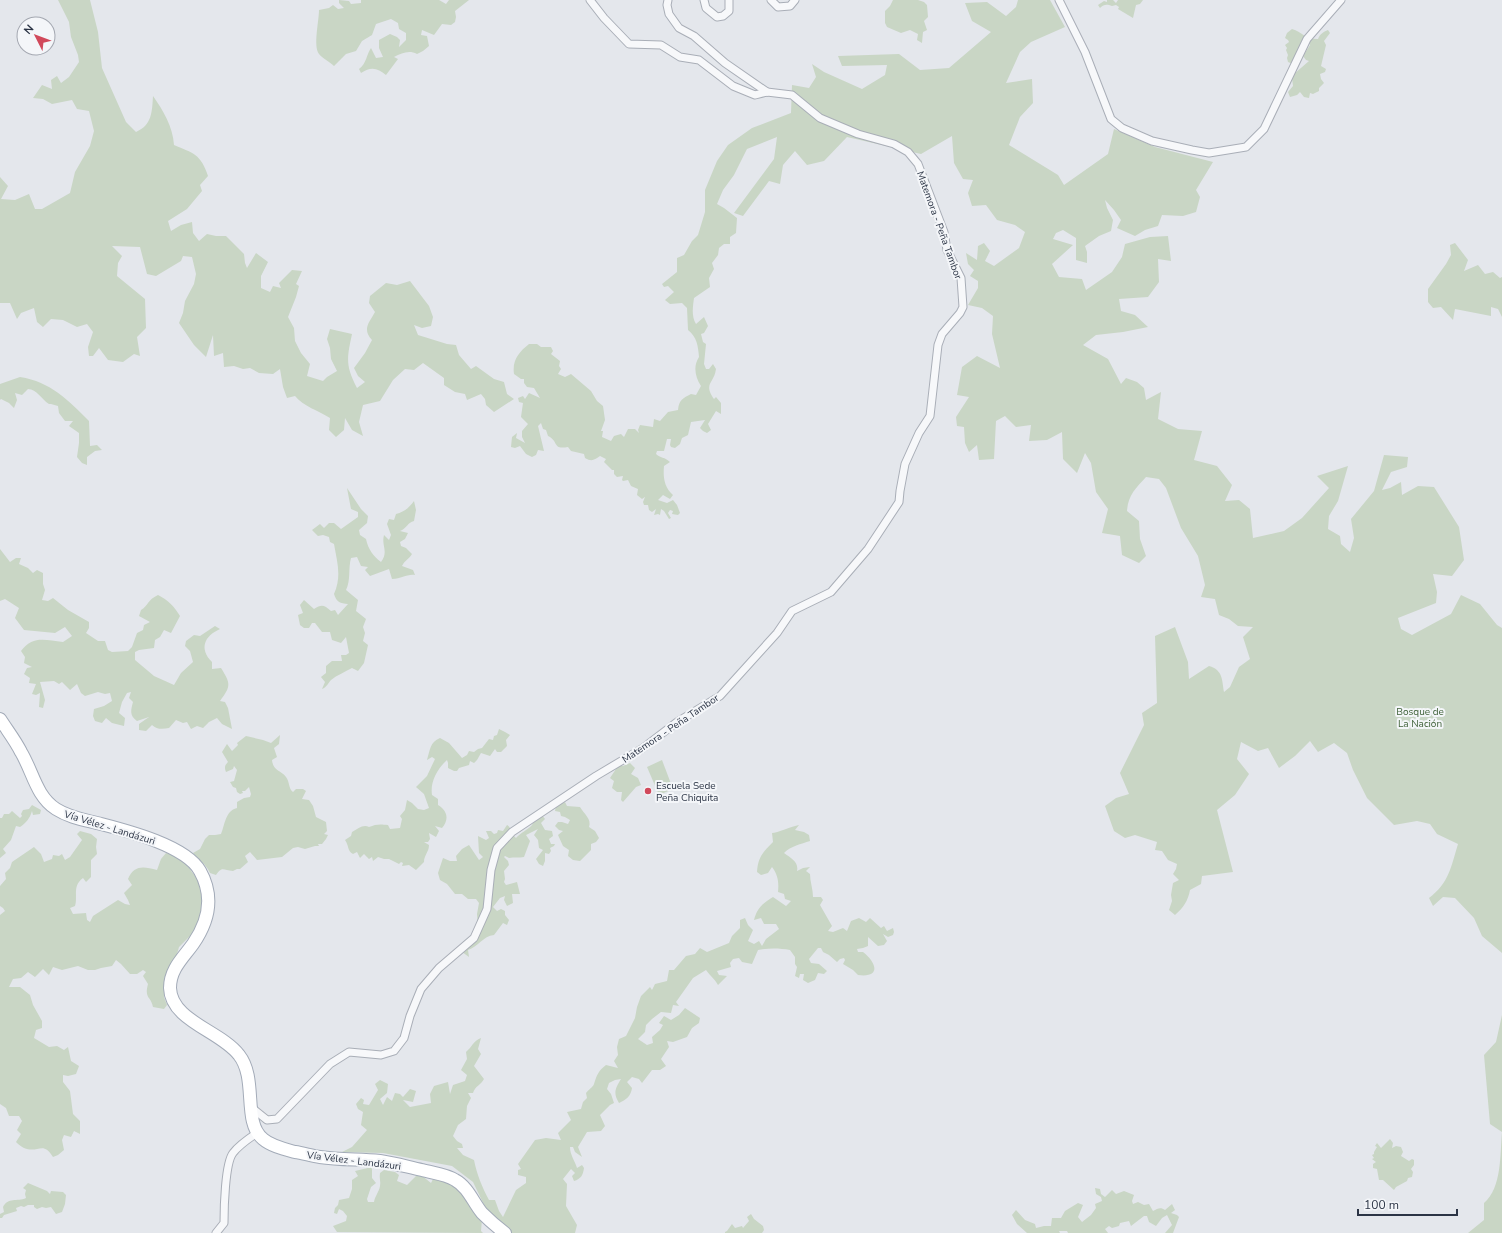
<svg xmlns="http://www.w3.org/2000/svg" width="1502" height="1233" viewBox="0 0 1502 1233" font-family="'Nunito Sans',sans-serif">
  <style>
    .green { fill: #c9d6c5 }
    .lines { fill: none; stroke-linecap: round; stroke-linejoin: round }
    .street-casing { stroke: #a9aeb7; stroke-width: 9 }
    .primary-casing { stroke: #a3abb8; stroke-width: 14 }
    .street { stroke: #f7f8fa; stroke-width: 7 }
    .primary { stroke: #fff; stroke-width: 12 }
    .poi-dot { fill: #d1495b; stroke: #f4f6f9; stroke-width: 1.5 }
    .labels { text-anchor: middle; stroke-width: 4; stroke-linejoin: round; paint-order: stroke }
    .street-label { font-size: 10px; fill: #2b3445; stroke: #f4f6f9 }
    .park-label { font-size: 10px; fill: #3f6138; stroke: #f4f6f9 }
    .poi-label { font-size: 10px; fill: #2b3445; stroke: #f4f6f9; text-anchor: start }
  </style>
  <rect width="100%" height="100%" fill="#e4e7ec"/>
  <g class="green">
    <path d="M58 0H90L98 32 102 68 126 122 136 132C152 125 152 112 153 96 163 110 173 127 174 145 193 153 201 154 208 176L200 185 202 191 187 209 168 221 171 231 181 225 192 222 193 233 199 241 207 234 216 236H226L244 254 245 263 247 268 256 253 268 262 261 276V288L270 292 273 286 281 288 279 283 292 270 302 271 296 284 299 286 296 297 288 317 294 328 295 341 301 353 310 364 307 376 323 381 327 377 337 371 331 359 330 348 327 339 330 329 352 334C347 358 345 365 357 388L365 382 358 376 354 368 365 353 372 340C362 329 369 323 375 312L369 303 370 296 386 283 397 285 410 281 429 306 433 317 431 326 422 328 414 325 418 335 447 344 456 345 459 355 471 369 476 366 494 379 504 382 507 394 514 399 494 412 486 405 485 399 481 394 467 400 465 394 455 392 444 385V378L423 363 414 370 405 369 393 380 380 401 363 405 359 422 363 436 352 430 345 418 344 430 336 437 329 430 330 418C319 411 303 406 295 396L287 398 283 387 280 369 273 374 259 373 250 368 243 369 234 366 224 367 223 353 214 356 213 335 206 357 194 345 179 323 183 313 185 301 194 284 196 274 192 257 183 256 181 261 156 276 147 274 140 247 112 246 122 256 118 263 117 276 145 299 146 328 137 337 140 356 134 354 123 362 108 360 99 348 93 356H89L88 347 93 332 87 324 77 327 63 320 51 319 43 327 37 322 34 308 21 313 17 319 10 303H0V177L8 186 1 199 15 200 29 194 35 209H42L70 193 75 172 90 146 94 131 89 111 77 109 72 100 52 104 43 99 33 98 42 85 52 89 51 80 57 76 61 83 69 77 79 62 78 55 71 37 69 22Z"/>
    <path d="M339 0 349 1 351 4 361 3V0H439L446 4 449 0H469L455 11 456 17 455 22 451 25 442 24 434 35 422 30 421 35 427 36 429 46 423 51 417 54C409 50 402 53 394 57L398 59 386 75C378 68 371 66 361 73L359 69C367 63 366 55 371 48L376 58 383 57 379 48V40L390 34 397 37 400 40 399 47 406 40V33L399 29 398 23 391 19 376 24 372 35 362 41 356 51 346 54 334 66C330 62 322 58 319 54 313 46 319 21 319 10L329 8 333 5 338 9 344 8 339 3Z"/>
    <polygon points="893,0 918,0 924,2 927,5 928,17 924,21 927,30 923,32 922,43 917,40 918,34 910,30 901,33 887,27 885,23 885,11 890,6"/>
    <path d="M1018 0H1050L1065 27 1031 42 1020 52 1006 83 1032 79 1033 103 1020 117 1009 145 1058 175 1064 185 1108 154 1114 129 1155 147 1213 162 1196 190 1200 197 1196 212 1183 216 1162 215 1158 226 1145 230 1135 236 1117 228 1121 220 1114 210 1105 200 1107 208 1113 220 1111 231 1099 236 1085 246 1087 252V263L1076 260V238L1063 230 1056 233 1053 239 1073 245 1052 264 1059 277 1082 279 1086 290 1112 272 1122 257 1125 244 1150 237 1168 236 1171 261 1158 259 1159 282 1148 297 1119 299 1121 311 1135 315 1148 327 1123 332 1096 335 1083 345 1108 359 1121 384 1126 378 1137 382 1144 388 1146 400 1161 392 1158 419 1178 429 1202 431 1194 460 1217 466 1232 485 1225 501 1239 500 1250 509 1253 538 1284 531 1302 518 1329 488 1317 476 1348 466 1338 501 1329 516 1328 529 1340 536 1341 544 1350 552 1354 538 1351 519 1374 491 1384 455 1408 457 1407 467 1391 472 1382 490 1390 488 1401 482 1402 495 1418 486 1434 487 1459 527 1464 560 1452 576 1433 574 1437 592 1436 603 1398 618 1401 629 1412 635 1451 614 1461 595 1480 604 1497 625 1502 628V953L1482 936 1474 918 1455 898 1443 897 1433 906 1429 898C1449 883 1451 867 1458 844L1437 834 1430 824 1417 821 1394 825 1367 798 1353 770 1347 753 1334 743 1318 752 1310 741 1295 756 1279 768 1268 748 1258 751 1241 742 1237 759 1249 774 1235 795 1217 810 1233 872 1202 876 1201 884 1190 890C1188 901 1183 908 1175 915L1169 910 1172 901 1171 895 1173 883 1179 880 1173 874 1176 869 1177 864 1168 860 1162 851 1155 850 1157 842 1135 835 1125 838 1114 831 1105 806 1116 798 1129 794 1120 773 1144 725 1142 713 1157 703 1155 636 1175 627 1188 662 1189 679 1209 666C1223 670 1222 680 1224 692L1230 687 1239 667 1250 659 1243 637 1253 627 1238 626 1229 619 1219 615 1215 599 1201 597 1205 585 1198 556 1181 528 1166 488 1159 479 1146 477C1136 488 1128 495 1127 511L1139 521 1140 539 1146 556 1139 563 1122 555 1120 536 1102 533 1108 509 1096 492 1091 463 1085 453 1077 473 1063 459 1062 432 1047 440 1029 441 1031 425 1016 427 1005 416 996 421 994 459 979 460 977 445 969 452 965 443 964 427 957 426 956 417 969 397 957 395 962 367 977 356 1000 368 992 334 993 316 982 308 968 305 978 288V281L970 276 974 270 968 264 966 253 977 260 978 246 984 243 990 251 985 261 994 266 1019 248 1025 232 1015 225 997 220 986 205 972 206 968 193 973 180 963 179 954 163 952 136 921 154 847 137 824 161 807 165 795 151 783 165 780 184 769 181 743 216 734 213 774 159 777 137 747 149 734 175 723 190 717 204 724 208 737 218 736 233 730 237V244H724L719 248 718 255 712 263 714 269 709 278 710 287 694 298C693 306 691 316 696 324L704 317 708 326 704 333 701 334 703 342 706 344 704 364 706 369H709L713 364 716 369C714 384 703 383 714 399L716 397 721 403V414L716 411 708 424 711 430 707 433 703 431 700 428 705 420 691 422 688 435 682 438 680 444 675 448 671 447 670 445 671 439H667L664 451H657L656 454C660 458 665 457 670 462L664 466C663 477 664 487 673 495L670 499 663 495 658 500 667 503 673 500 677 505 680 513 678 515 672 514 673 511 670 510 668 513 671 518 669 519 664 511 661 509 660 515 658 514 654 515 656 509 652 512 649 510 648 505H644L643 502 645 497 642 499 637 495 638 489 631 486 628 480 623 481 622 480 623 476 617 477 614 474V470H612L604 462 606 459 600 456C594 460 592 462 585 458L584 454 571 451 568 447C552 450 559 441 548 436L546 430 543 429 541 423 538 426 544 451 538 450 536 455 532 457 526 454 520 446 515 448 511 447 512 437 517 433 516 438 525 443 522 437V431L528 424 521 417 523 403 519 402 518 398 523 396 525 399 529 393 540 398 534 388 527 387 524 383V379H521L514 374C512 360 519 352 529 344H537L541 347H551L553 351 551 354 560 361 559 366 561 369 558 374 565 377 571 374 591 391 597 401 603 406 605 420 601 431H603L602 437 611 441 614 436 621 434 624 437 628 429H635L639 433 638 430 640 425 653 427 654 419 660 421 668 412 678 410C679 400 683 398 691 394L696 395 701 386C695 377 693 366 699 357 698 346 697 337 688 330L687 308 682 303 670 304 665 300 674 292 668 286 664 287 662 284 677 272V258L684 255 692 241 698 235 705 212V190L717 161 728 145 752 128 791 113 792 85 809 88 816 77 812 64 824 72 862 89 885 75 887 65 842 66 838 56 899 54 920 70 949 68 991 32 972 21 965 3 987 2 1006 16 1016 7Z"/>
    <path d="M1107 0H1113L1116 3 1118 0H1143L1140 4 1136 5 1133 18 1118 9 1119 7 1116 5 1112 6C1107 4 1104 4 1100 8L1098 5 1104 1 1107 2Z"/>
    <path d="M1292 29C1302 32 1305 39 1318 39 1320 34 1323 32 1328 30L1330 33 1324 41 1326 45 1321 66 1326 69 1325 72 1320 74 1321 79 1324 83 1319 88V91L1313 94 1310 93 1309 98 1304 97 1300 92 1297 95 1290 97 1288 92 1293 86 1292 78 1294 74 1309 61 1306 60 1303 56 1310 45 1309 42 1293 64 1288 62 1287 58 1288 55 1286 50 1287 48 1285 45 1289 42 1288 40 1285 38 1287 33Z"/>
    <polygon points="1455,243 1468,260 1464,271 1478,265 1485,274 1493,272 1500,278 1502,277 1502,317 1498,309 1491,307 1491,316 1455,309 1453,320 1441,307 1433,308 1428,302 1428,289 1446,264 1451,255 1450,245"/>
    <path d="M20 377C51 382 68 400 89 421L90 446 97 445 102 450 95 451 87 457V465L82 463 77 457 79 443V433L69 426 73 421H65L59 413 58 406 51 404H49C41 399 37 389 28 389L22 395 15 393 17 400 14 408 9 403 1 399 0 400V384Z"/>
    <path d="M347 488 361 509 368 516 367 523 359 530 360 535 366 539C368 549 373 556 381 562 389 551 381 546 384 535L389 540 391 535 387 524 389 519 394 520 396 514C404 512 409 508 414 501L416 510 414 521C408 522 406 529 400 531L408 533 405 539 400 542 401 546 406 548 412 554C409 559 405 560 402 566L413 570 415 575C406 574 402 579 392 579L389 569 370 576 365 570 368 567 361 566 357 557 351 558C348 569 351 580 346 590L358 600 356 611 366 619 363 627 365 633 363 641 368 645 364 663 358 671 352 668C345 672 337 675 331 680 328 683 327 687 322 689L325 682 321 677 326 673V666L332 661H342L341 655H346L349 653 346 637 341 643 332 640 330 632H322L315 623H312L309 628H304L300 625 298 615 303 613 300 605 304 600 314 609C322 604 324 605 331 611L335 610 338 615 348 604C340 603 337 603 334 594 342 576 337 562 334 544L330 542 329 537 323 535 318 536 312 530 320 524 324 528 329 523H334L341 529 358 517V512L351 509Z"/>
    <path d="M0 549 10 562 16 558H21L19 564 28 568 33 573 37 570 43 573V584L45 590 42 600 48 601 53 598 68 610 89 622V628L86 633 98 641H105L108 650 112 652 128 651 132 647 137 633 143 630 144 625 150 622 139 616 141 610C149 605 147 600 158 595 168 600 174 606 180 616L171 633 164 630 160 637 155 640 154 648 139 650 135 652V660L154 676 174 685 181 673 193 662 190 651 185 646 186 641 194 635 200 636 215 626 220 629C204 636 199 649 212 662V669L221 668C231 684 231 686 220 701L225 702 228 708 232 729 222 724 217 718 209 722 203 728 197 726 191 729 187 722 183 723 176 720 169 728C163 729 157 730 152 725L146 731 139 730V724L149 717 137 721C129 715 131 710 133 702L129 698 131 692 127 693 122 702 119 713 125 718 124 726 112 723 106 718 102 723 95 721 93 716 94 709 104 706 112 701 110 693 105 694 98 692 85 696 81 693 77 684 70 690 62 682 59 684 54 681 40 682 45 700 43 708 39 707 40 693 36 695 32 694 36 684 29 683 30 678 24 674 27 668 32 667 24 663 25 657 21 651C33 635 45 640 63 642L72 636 65 627 55 633 24 630 15 618 19 608 5 599 0 601Z"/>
    <path d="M499 729 505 732 510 735 506 740 507 746 501 752H497L495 749 490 756 481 753 477 760 474 763 470 761 469 765 459 768 457 771H454L448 768V763L447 760C437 769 430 782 432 795L438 799V805C448 811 449 820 442 828L435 826 439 831 436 837 429 833 430 839 428 842H424L429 845C429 852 424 855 424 862L416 870 409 865 402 866 403 863 401 862 399 864 389 859H384L378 857 373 861 372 857 369 859 364 854 360 858 357 852 353 854C347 851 349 845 345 840L351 836 352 832C358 829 363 824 369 827 376 824 380 824 388 825L390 829 400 828 402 819 400 816 405 810 407 800 412 803 418 809 424 810 429 808 424 794 416 787 427 776 435 759 432 757 427 760C430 750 430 742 440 738L449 743 462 758 467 755 469 751 474 752 478 749 482 748 489 739 493 740 494 736 497 735Z"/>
    <path d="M280 735 279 744 274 748 277 757 272 760C273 771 281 770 286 777 290 782 288 788 293 792L296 789H303L306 791 302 799 309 800 313 806 316 817 326 822 327 831 324 834 328 835 326 839 322 844H318L319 846H315L305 849 298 847 293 848 282 857 257 860 250 852 245 856 248 862 240 869H237L233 871C223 870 222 866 216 875L210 873C206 864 199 860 193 853L200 849 205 839 209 835H215L221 834C225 825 225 811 237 808V802L244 798 250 797 251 794 249 787 245 791H242L243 793 240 794 237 792 236 788 233 787 230 782 234 781 237 770 234 766 233 769 226 772C224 767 225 765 228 762L222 752 227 744 232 751 238 745 237 743 246 736 263 740 271 743Z"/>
    <polygon points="662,760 673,789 659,795 647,767"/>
    <polygon points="630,763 635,768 631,774 638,778 641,785 636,787 623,802 621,800 622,792 617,792 612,788 614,781 610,778 618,766 623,766"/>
    <path d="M565 802 567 806 580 807C584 814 592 819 589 827L595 831 599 838 596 842 591 844V850L580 861 573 860 568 856 569 850 563 846 558 835 563 831 559 830 555 826 558 822H562L568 824 570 820 565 817 561 816 560 812 555 811 556 806Z"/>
    <path d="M32 805 41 810 40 814 33 815 32 811C30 818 26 823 20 827L16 826 11 840 3 849 6 853 0 858V818H2L4 814H9L12 811 20 818 22 816 21 814 23 810 29 809Z"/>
    <path d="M541 814 545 819 541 823 545 830 552 831 553 836 549 839 551 844H555L554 846 550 848 551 851 549 854 545 853V861L543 866 539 864 536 859 543 850 539 848 538 840 534 835 538 829 526 835 530 841 524 857C519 858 514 857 509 858L505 856 504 857 508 861 509 865 504 871 505 879 504 882 506 885 517 882 520 894H512L513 903 507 906 504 900 505 896 500 898 493 907 497 911 501 909 505 911V915L509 920 507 925 503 923 494 935C483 936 478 947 468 950L469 957 458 949 464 941 472 936 478 927 477 914 479 903 476 899H468L462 894H455L447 884 440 880 438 873 443 858 450 861H457L456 856 462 849 469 845 479 860 483 857 479 853 478 836 486 840 489 838 486 831H491L494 834 497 833 498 830 503 831 507 825C511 827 512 834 516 838 520 833 529 829 532 825 535 820 537 818 541 814Z"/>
    <path d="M799 825 795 830 804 832 809 835 810 841C801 844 791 846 784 853 791 858 799 862 797 871L803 868 810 867 806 871 810 874C810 882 813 889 813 897H821L823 900 820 905 832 926 828 931 833 932 843 928 847 931 851 921 859 918 866 922 870 918 881 928 884 926 887 931 893 928 894 932 893 935 888 937 883 934 887 941 884 945 878 946 868 937V946L863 948 857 949 858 952H863C877 963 881 978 858 975L853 970 843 964 845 960 844 958 840 959 837 962 829 955 823 952 821 948H818L809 959 811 963 819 964 827 971 824 974 818 973 815 980 808 983 803 980 804 974H800L799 978 795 976 797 967 795 964V957L790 950C779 948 769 948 758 950L752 964 742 962 739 958 733 959 730 963 731 967 717 971 719 975 727 976 718 985C715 979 710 976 706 970L693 978 676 1002 679 1006 673 1005 671 1013 661 1012 652 1019 646 1025 645 1032 638 1039 647 1045 653 1043 652 1037 660 1030 663 1025 659 1023 664 1016 671 1020 679 1015 685 1008 700 1018 699 1023 692 1028 687 1037 673 1042 667 1041 669 1047 661 1059 666 1066 660 1070H652L642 1083 639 1079 632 1077 627 1082 632 1088C631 1096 626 1100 619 1103 613 1093 615 1089 621 1079L615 1080 609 1083 607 1089 611 1094 614 1103 610 1105 600 1115 605 1126 601 1131 587 1132 578 1147 582 1157 575 1152 573 1147H570C570 1155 575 1161 577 1168L582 1165 584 1168C583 1175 581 1179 574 1181L572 1176 575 1173 571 1169 563 1179 567 1184 566 1206 577 1225 575 1233H511L504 1228 486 1209 473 1182 452 1166 383 1153 342 1152 352 1147 367 1130 361 1125 363 1112 358 1109 356 1104 361 1098 364 1100 363 1104 369 1105 378 1090 375 1084 380 1080 388 1084 387 1093 380 1099 383 1105 387 1097 392 1101 395 1093 400 1094 403 1097 410 1089 416 1091 413 1102 403 1100 410 1107 431 1103 430 1094 434 1086 448 1082 450 1094 453 1085 465 1081 467 1075 461 1070 467 1059 466 1052C472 1047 473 1041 481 1038L478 1049 481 1054 474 1066 484 1079C481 1085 475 1086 473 1093H468L471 1098 467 1106 466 1119 458 1125 453 1136 457 1141 462 1144 463 1148H457L463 1155 474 1160C477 1175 482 1187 489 1200H495L499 1211 503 1217 516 1190 526 1183V1177L518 1175V1170L521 1169 518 1164 535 1140 546 1138 561 1140 558 1133 571 1120 567 1112 581 1109 583 1102 587 1098 586 1093C588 1090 593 1087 594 1084 597 1075 598 1071 606 1065L618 1068 614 1061 618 1055 617 1047 619 1039 626 1036 635 1018 637 1007 641 996 650 987 652 990 655 984 667 981 669 970H674L686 956 695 954 700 948 707 952 729 943 732 936 740 928V920L745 918 748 925 753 930 748 941 754 944 759 941 762 946 766 939 779 929 776 924H764L761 918 754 920C757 908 763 903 773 897L786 906 791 901 785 899 784 894 778 892C779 882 778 875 772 867L768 873 761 875 757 872C758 857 763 852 773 842L772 833C777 833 792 826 799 825Z"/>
    <path d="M80 831 91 834 97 839 96 847 97 854 91 860V877L86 882 83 878C72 886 78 896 75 906L70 908 73 914 86 913 87 920 90 922 93 916 118 900 125 904 130 905 128 900 124 893 132 885 128 879C134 865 143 866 157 870L161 859 166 853C173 855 182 858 186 864 191 870 193 875 199 879L204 908 193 933 179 947 175 961 164 978V997L167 1005 164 1009 153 1007C151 996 144 999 148 984L143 976 146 972 143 970 137 974H130L121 964 116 960 112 966 101 968 95 970H88L78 966 62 970 53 967 49 975 43 969 35 977 28 972 21 978 13 979 9 987H20L30 995 33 1005 42 1021V1028L36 1030 34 1038 49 1047 57 1046 64 1050 68 1047 71 1061 79 1066 76 1074 68 1076 63 1075V1082L70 1091 73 1114 80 1121V1134L74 1131 71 1137 64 1135 62 1140 64 1150 58 1155 53 1157C43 1140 38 1154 24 1148 22 1147 18 1144 16 1142L21 1134 17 1130 22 1121 19 1116H9L6 1108 0 1104V915L5 911 3 908 0 906V886L6 879 5 873 10 868 12 862 34 847 41 854 44 862 52 859 53 855 59 856 62 854 65 860 70 857 82 840 77 834Z"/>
    <path d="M1502 1015V1233H1468L1484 1220V1203C1502 1188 1500 1154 1502 1132L1490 1124 1484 1055 1496 1042Z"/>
    <polygon points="1390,1139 1393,1143 1392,1148 1396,1146 1401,1147 1403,1152 1401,1156 1409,1161 1412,1159 1414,1160 1414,1165 1411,1169 1413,1172 1412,1177 1408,1178 1407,1181 1396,1187 1394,1190 1383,1180 1379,1180 1377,1169 1373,1168 1373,1164 1376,1162 1372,1159 1374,1158 1372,1155 1374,1154 1374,1152 1377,1147 1375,1146 1377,1143 1381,1148"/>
    <path d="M372 1167V1178L376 1183 371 1187 367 1199 368 1202H374C375 1196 379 1192 380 1186 381 1182 379 1178 380 1173L384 1170 395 1172 399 1175 397 1181 407 1185 416 1176 421 1175 431 1183 433 1179 456 1181 482 1219 481 1231 483 1233 337 1232 333 1226 346 1221 347 1216 343 1211 339 1209 337 1214 334 1213 335 1208 338 1205 339 1200 349 1198 352 1189V1180L358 1176 355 1171Z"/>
    <path d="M28 1183 47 1191 50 1194 51 1191 63 1192 66 1195 65 1204 62 1212 56 1214 51 1207 46 1208 42 1207 37 1209 34 1207V1205H28L24 1207 21 1206 16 1208 17 1211 4 1215 2 1218H0V1214L4 1212 3 1207C8 1197 17 1202 26 1198L25 1194 26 1190 23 1188Z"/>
    <path d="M1095 1188 1100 1189 1101 1194 1105 1197 1112 1190 1116 1194 1124 1191 1134 1195 1132 1201 1133 1204 1138 1202 1144 1205 1149 1204 1153 1211C1158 1208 1161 1207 1165 1210L1172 1204 1175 1210 1171 1213 1177 1215 1179 1217 1173 1233H1165L1172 1225 1167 1215 1162 1218 1156 1226 1149 1222 1147 1216H1144L1131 1226 1129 1221 1120 1223 1119 1226 1112 1228 1109 1226 1105 1229 1108 1233H1068L1067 1231H1059L1060 1233H1027L1017 1224 1012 1215 1016 1210 1025 1220 1035 1224 1036 1228 1044 1226H1051L1052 1218H1061L1065 1211 1078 1203 1083 1205 1078 1217 1082 1222 1091 1215 1096 1208 1095 1204 1102 1201 1101 1197 1096 1194Z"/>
    <polygon points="751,1214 754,1219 763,1226 764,1230 762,1233 725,1233 725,1232 727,1231 732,1224 735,1228 742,1226 743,1228 749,1221 747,1217"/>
  </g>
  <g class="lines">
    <defs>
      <g id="street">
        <polyline points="668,0 667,5 669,14 679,28 694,36 725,63 767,92"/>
        <polyline points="704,0 706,8 717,17 723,16 729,11 729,0"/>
        <polyline points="771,0 778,7 790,6 795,0"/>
        <polyline points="1059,0 1085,52 1111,119 1122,128 1152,141 1192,150 1209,153 1246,147 1264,129 1307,39 1341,0"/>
        <polyline points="251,1107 267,1120 277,1119 330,1064 349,1052 381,1055 394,1051 404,1038 410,1016 421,989 439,968 474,938 487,909 491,870 497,848 512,832 596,776 643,748 677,722 720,696 777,633 792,611 831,592 868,549 899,502 900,491 905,464 919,433 930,416 938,345 942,334 960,313 963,307 961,278 947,250 944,232 918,164 908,152 894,144 858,134 820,118 792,95 767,92 755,95 733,86 699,60 680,57 661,45 629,44 604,18 590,0"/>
        <path d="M216 1233 224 1223C224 1209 225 1163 233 1153 239 1145 248 1139 257 1133"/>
      </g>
      <path id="primary" d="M0 719C7 730 15 740 21 752 33 772 36 796 56 809 70 818 86 820 101 824 128 831 186 846 200 871 214 896 209 921 193 944 183 958 170 969 170 988 171 1021 221 1031 239 1055 258 1079 242 1122 263 1139 271 1146 284 1149 295 1152 303 1153 312 1156 320 1157 340 1160 360 1159 380 1161 394 1163 408 1167 422 1170 433 1173 446 1174 455 1180 468 1187 473 1202 482 1213 489 1220 497 1227 505 1233"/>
    </defs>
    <use href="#street" class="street-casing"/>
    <use href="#primary" class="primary-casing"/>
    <use href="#street" class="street"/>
    <use href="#primary" class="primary"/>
  </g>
  <circle class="poi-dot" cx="648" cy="791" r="4"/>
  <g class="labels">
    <g class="street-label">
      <text transform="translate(940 225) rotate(70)" y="4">Matemora - Peña Tambor</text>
      <text transform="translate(670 728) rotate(-34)" y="4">Matemora - Peña Tambor</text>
      <text transform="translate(110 827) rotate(17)" y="4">Vía Vélez - Landázuri</text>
      <text transform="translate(354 1160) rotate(7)" y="4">Vía Vélez - Landázuri</text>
    </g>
    <g class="park-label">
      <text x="1420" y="715">Bosque de<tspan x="1420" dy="12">La Nación</tspan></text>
    </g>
    <g class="poi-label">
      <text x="656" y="789">Escuela Sede<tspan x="656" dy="12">Peña Chiquita</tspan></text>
    </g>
  </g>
  <g transform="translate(36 36) rotate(312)"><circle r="19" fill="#f4f6f9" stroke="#a4a8b1"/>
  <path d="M0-3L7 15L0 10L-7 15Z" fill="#d1495b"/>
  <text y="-6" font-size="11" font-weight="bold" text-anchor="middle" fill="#2b3445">N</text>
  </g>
  <path d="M1358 1209v6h99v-6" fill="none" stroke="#2b3445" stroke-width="2"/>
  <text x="1364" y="1209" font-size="12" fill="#2b3445" stroke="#f4f6f9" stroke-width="3" paint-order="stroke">100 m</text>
</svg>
